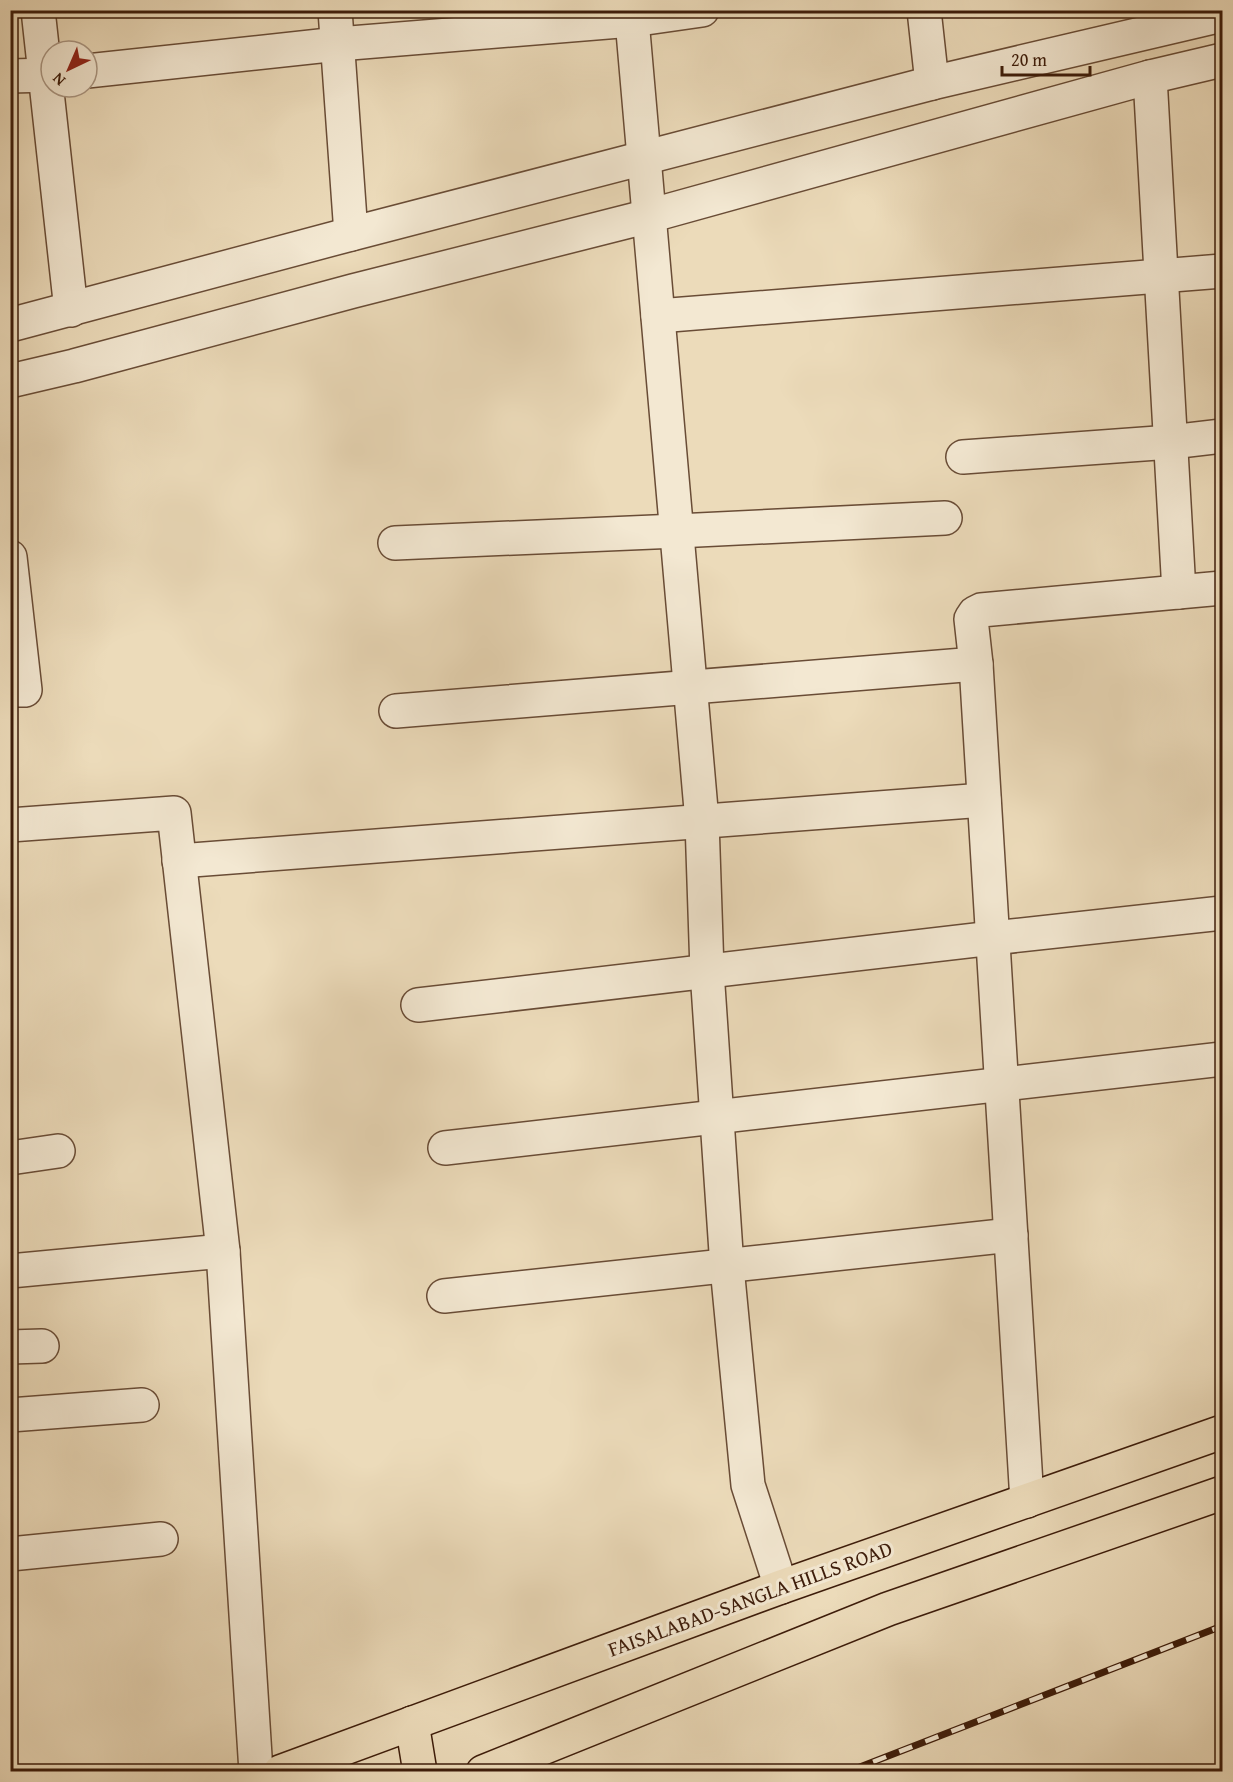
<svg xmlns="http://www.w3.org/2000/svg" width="1233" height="1782" viewBox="0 0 1233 1782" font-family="'Gentium Book Plus',serif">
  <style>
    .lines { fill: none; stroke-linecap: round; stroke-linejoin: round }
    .minor-casing { stroke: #694c36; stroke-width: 36 }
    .major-casing { stroke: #3d1c0a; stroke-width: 36 }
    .minor { stroke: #f3e8d2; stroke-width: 33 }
    .major { stroke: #ecdbba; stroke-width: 33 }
    .rail-casing { stroke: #3d1c0a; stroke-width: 7 }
    .rail { stroke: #f3e8d2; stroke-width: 4.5; stroke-dasharray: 14; stroke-linecap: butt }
    .labels { text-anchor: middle; stroke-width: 6; stroke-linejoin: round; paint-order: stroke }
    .street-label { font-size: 21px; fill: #3d1c0a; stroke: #f3e8d2 }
  </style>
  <rect width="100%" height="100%" fill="#ecdbba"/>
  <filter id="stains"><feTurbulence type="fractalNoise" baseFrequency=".00333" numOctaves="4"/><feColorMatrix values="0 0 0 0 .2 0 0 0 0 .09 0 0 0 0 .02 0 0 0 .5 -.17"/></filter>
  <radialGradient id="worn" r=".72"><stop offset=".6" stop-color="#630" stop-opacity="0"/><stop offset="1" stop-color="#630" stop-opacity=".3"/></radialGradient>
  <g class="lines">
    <defs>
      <g id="minor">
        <polyline points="38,10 71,310"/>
        <polyline points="335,10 351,234"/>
        <polyline points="924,10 932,83"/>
        <polyline points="632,20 702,821 707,971 727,1267 748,1485 781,1587"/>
        <polyline points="87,71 338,44 632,20 702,10"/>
        <polyline points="10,76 51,75"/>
        <polyline points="1150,77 1179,592"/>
        <polyline points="658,316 1222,271"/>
        <polyline points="10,325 351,234 932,83 1222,15"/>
        <polyline points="10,381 74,366 353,291 649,216 1150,77 1222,60"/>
        <polyline points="963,457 1171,442 1222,436"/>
        <polyline points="395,543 677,531 945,518"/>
        <polyline points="10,557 25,690 10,690"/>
        <polyline points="396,711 976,664"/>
        <polyline points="10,825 174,813 223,1251 256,1772"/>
        <polyline points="179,861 984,800"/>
        <polyline points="418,1005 993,938 1222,913"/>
        <polyline points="445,1148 1222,1059"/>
        <polyline points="10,1158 58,1151"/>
        <polyline points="10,1271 223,1251"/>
        <polyline points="444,1296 1011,1235"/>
        <polyline points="10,1347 42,1346"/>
        <polyline points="10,1415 142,1405"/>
        <polyline points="1027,1501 976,664 971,619 975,613 981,610 1222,588"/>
        <polyline points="10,1554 161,1539"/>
      </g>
      <g id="major">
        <polyline points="412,1723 420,1772"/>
        <polyline points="280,1772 781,1587 1222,1432"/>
        <polyline points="483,1772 888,1609 1222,1493"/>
      </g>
    </defs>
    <use href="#minor" class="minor-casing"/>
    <use href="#major" class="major-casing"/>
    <use href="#minor" class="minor"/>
    <use href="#major" class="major"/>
    <defs>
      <polyline id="rail" points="847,1772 1222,1626"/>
    </defs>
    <use href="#rail" class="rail-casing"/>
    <use href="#rail" class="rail"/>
  </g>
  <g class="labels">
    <g class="street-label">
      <text transform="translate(750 1599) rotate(-20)" y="7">FAISALABAD-SANGLA HILLS ROAD</text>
    </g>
  </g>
  <rect width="1233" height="1782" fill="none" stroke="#ecdbba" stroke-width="36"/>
  <rect x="12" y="12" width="1209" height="1758" fill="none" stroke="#3d1c0a" stroke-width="3"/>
  <rect x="18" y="18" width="1197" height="1746" fill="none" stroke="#3d1c0a" stroke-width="1.5"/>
  <g transform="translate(69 69) rotate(224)"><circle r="28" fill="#f3e8d2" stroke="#aa9682" stroke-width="1.5"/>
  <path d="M0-4.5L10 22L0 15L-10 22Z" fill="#8f2418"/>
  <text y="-9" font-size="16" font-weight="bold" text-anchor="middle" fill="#3d1c0a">N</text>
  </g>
  <path d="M1002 66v9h88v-9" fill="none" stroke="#3d1c0a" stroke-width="3"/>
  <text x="1011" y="66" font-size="18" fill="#3d1c0a" stroke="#f3e8d2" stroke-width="4.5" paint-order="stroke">20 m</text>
  <rect width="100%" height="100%" filter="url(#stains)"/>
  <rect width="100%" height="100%" fill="url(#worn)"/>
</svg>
